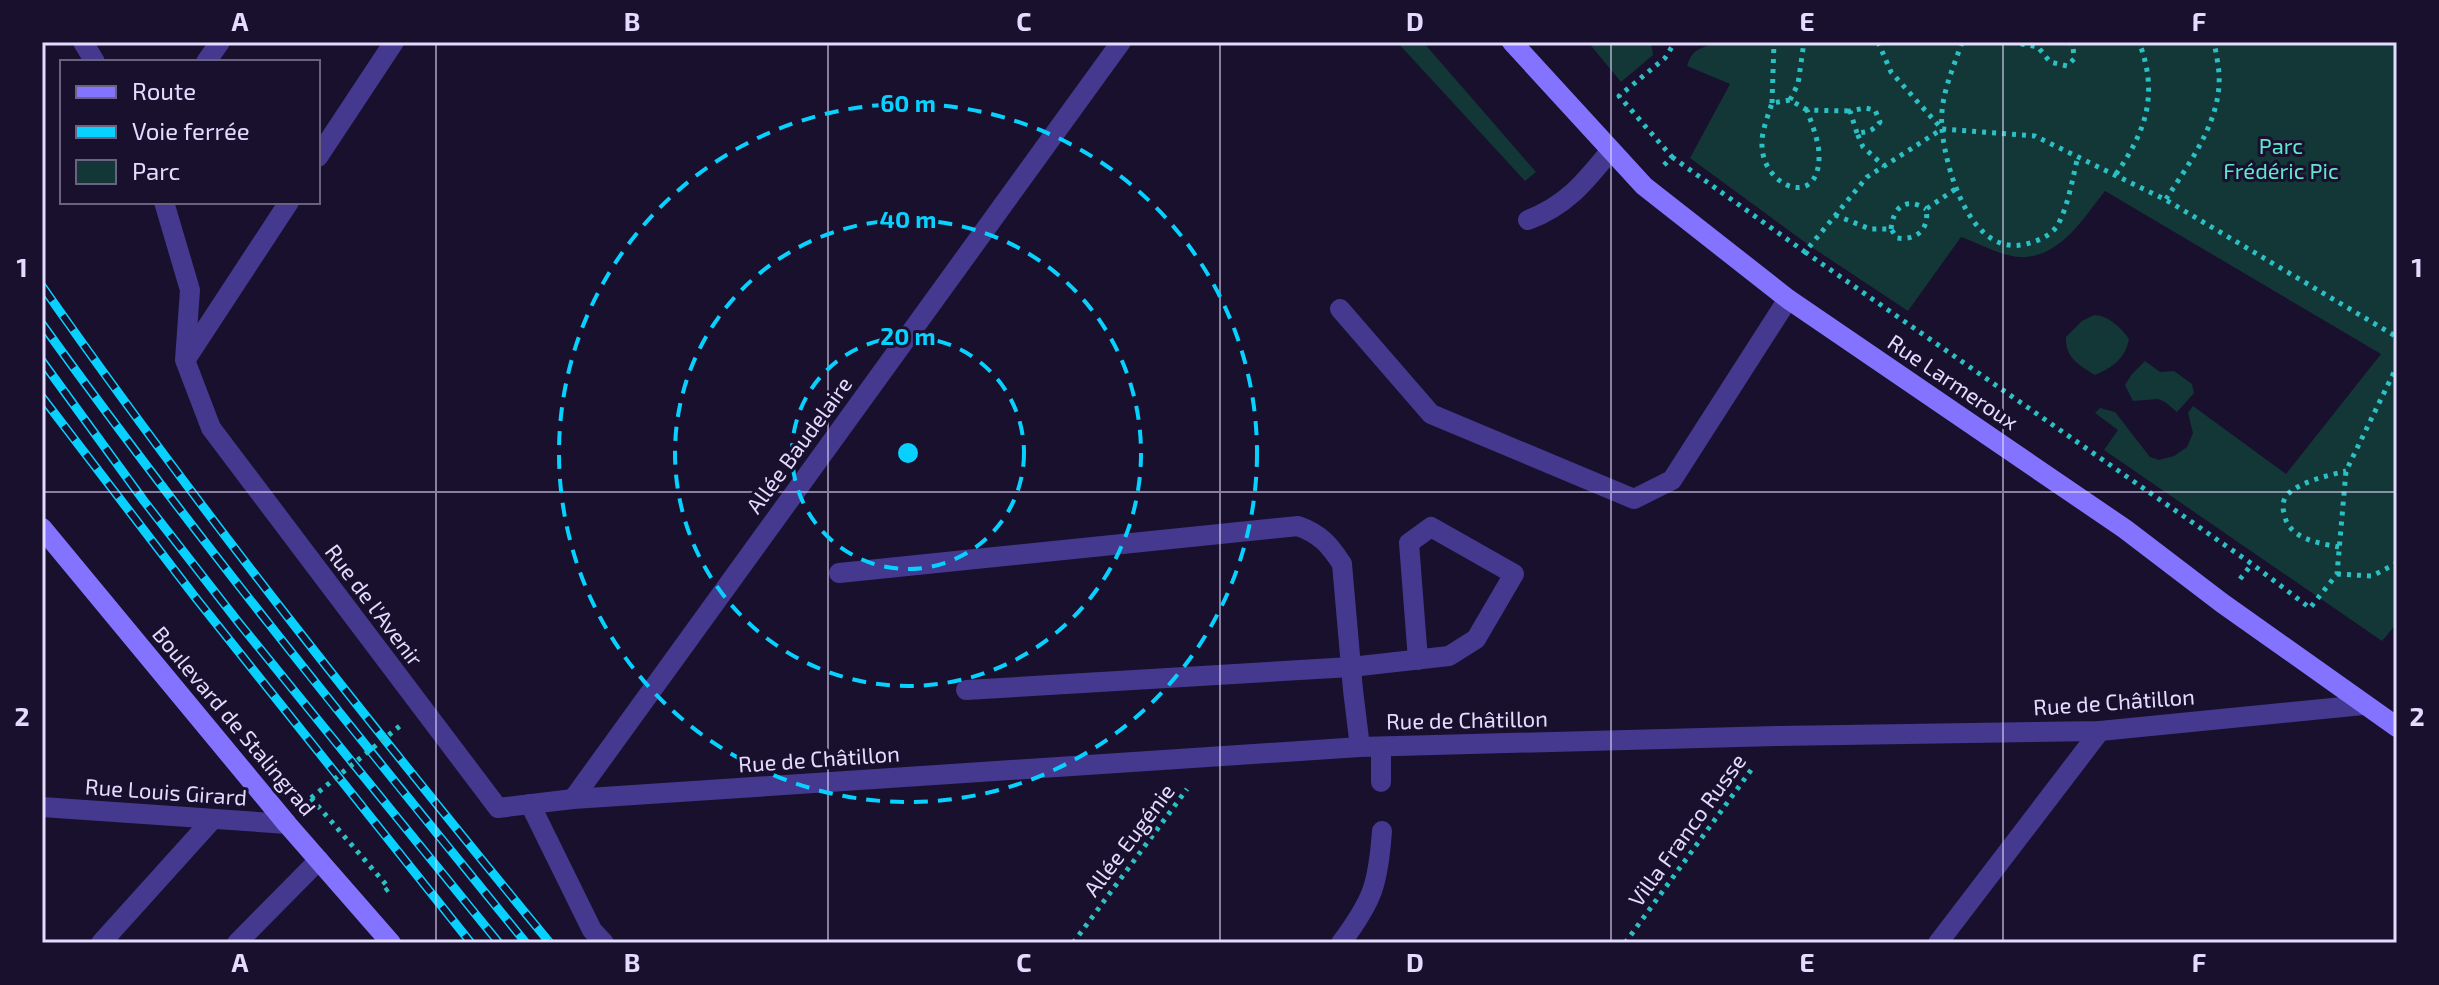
<svg xmlns="http://www.w3.org/2000/svg" width="2439" height="985" viewBox="0 0 2439 985" font-family="'Exo 2',sans-serif">
  <style>
    .green { fill: #133637 }
    .lines { fill: none; stroke-linecap: round; stroke-linejoin: round }
    .path { stroke: #2bc0c4; stroke-width: 5; stroke-dasharray: 4 6; stroke-linecap: butt }
    .lane { stroke: #44398e; stroke-width: 20 }
    .street { stroke: #44398e; stroke-width: 20 }
    .secondary { stroke: #8373ff; stroke-width: 20 }
    .rail-casing { stroke: #08d1ff; stroke-width: 9 }
    .rail { stroke: #18102d; stroke-width: 6; stroke-dasharray: 18; stroke-linecap: butt }
    .path-bridge { stroke: #2bc0c4; stroke-width: 5; stroke-dasharray: 4 6; stroke-linecap: butt }
    .grid { fill: none; stroke: #e3dcff; stroke-width: 2; stroke-opacity: 0.55 }
    .ring { fill: none; stroke: #08d1ff; stroke-width: 4; stroke-dasharray: 14 10 }
    .labels { text-anchor: middle; stroke-width: 6; stroke-linejoin: round; paint-order: stroke }
    .park-label { font-size: 22px; fill: #61e6d1; stroke: #18102d }
    .street-label { font-size: 22px; fill: #e3dcff; stroke: #18102d }
    .centre { fill: #08d1ff; stroke: #18102d; stroke-width: 4 }
    .ring-label { font-size: 24px; text-anchor: middle; font-weight: bold; fill: #08d1ff; stroke: #18102d; stroke-width: 6; stroke-linejoin: round; paint-order: stroke }
    .neatline { fill: none; stroke: #e3dcff; stroke-width: 3 }
    .grid-label { font-size: 26px; text-anchor: middle; font-weight: bold; fill: #e3dcff }
  </style>
  <rect width="100%" height="100%" fill="#18102d"/>
  <g class="green">
    <polygon points="1397,42 1423,42 1536,172 1525,181"/>
    <polygon points="1588,42 1651,42 1653,55 1621,82"/>
    <path d="M1723 42H2397V623L2382 641 2104 450 2118 430 2095 413 2100 408 2115 412 2150 457 2159 460 2174 456 2187 447 2193 433 2188 413 2193 406 2286 474 2381 354 2105 191C2083 218 2061 258 2020 257 2000 256 1979 243 1961 237L1908 311 1810 246 1690 158 1730 84 1687 66C1693 46 1705 47 1723 42Z"/>
    <path d="M2094 315C2108 315 2121 328 2129 339 2125 359 2113 367 2095 375 2078 365 2065 357 2066 337L2082 321Z"/>
    <polygon points="2145,361 2160,372 2174,371 2192,384 2194,393 2177,412 2165,402 2158,399 2133,401 2125,385 2132,374"/>
  </g>
  <g class="lines">
    <g class="path">
      <polyline points="1878,42 1891,72 1941,128"/>
      <path d="M1962 42C1952 72 1939 98 1942 130 1946 170 1971 258 2026 244 2038 241 2050 236 2057 226 2068 208 2073 176 2078 156"/>
      <polyline points="2011,42 2038,47 2050,62 2067,66 2074,59 2073,46 2069,42"/>
      <polyline points="1790,100 1798,84 1804,42"/>
      <polyline points="1772,103 1774,42"/>
      <path d="M1807 110 1790 100 1772 103C1768 116 1761 132 1762 146 1763 186 1817 209 1819 159 1820 143 1812 125 1807 110L1850 111"/>
      <path d="M1857 133 1850 111 1865 108 1875 110 1880 122C1873 131 1868 132 1857 133L1863 147 1884 166"/>
      <polyline points="1672,157 1805,252 1867,177 1942,129 2035,136 2166,200 2397,337"/>
      <polyline points="1664,165 1672,157 1619,96 1665,58 1675,42"/>
      <path d="M2116 174C2146 131 2159 94 2139 42"/>
      <path d="M2166 199C2190 162 2222 120 2219 73 2218 63 2216 52 2214 42"/>
      <path d="M1835 215 1870 229H1891L1897 238C1916 241 1930 229 1926 209L1957 188"/>
      <path d="M1891 229C1893 208 1905 196 1926 209"/>
      <polyline points="1805,252 2252,564 2310,608 2337,574 2346,471 2397,366"/>
      <path d="M2339 547C2318 543 2288 539 2284 513 2282 506 2283 500 2287 495 2301 481 2327 476 2346 471"/>
      <polyline points="2337,574 2372,576 2397,563"/>
      <polyline points="2240,579 2252,564"/>
      <polyline points="311,798 389,888 385,891"/>
      <polyline points="1073,943 1187,789"/>
      <polyline points="1625,943 1754,766"/>
    </g>
    <g class="lane">
      <path d="M1528 220C1567 205 1585 182 1611 150"/>
      <polyline points="1340,309 1431,414 1634,499 1672,480 1788,299"/>
      <path d="M839 573 1298 526C1320 534 1329 544 1342 564L1353 690 1360 747"/>
      <polyline points="966,690 1351,667 1449,656 1476,639 1514,574 1431,527 1409,543 1418,660"/>
      <polyline points="1381,747 1381,782"/>
      <polyline points="530,804 592,930 604,943"/>
      <polyline points="101,943 212,820"/>
      <polyline points="237,943 319,860"/>
      <path d="M1341 943C1373 900 1378 885 1382 831"/>
    </g>
    <g class="street">
      <polyline points="83,42 95,62"/>
      <polyline points="206,62 220,42"/>
      <polyline points="318,157 394,42"/>
      <polyline points="164,202 190,290 185,360 211,428 498,808 573,799 1360,747 1776,736 2100,731 2363,705"/>
      <polyline points="188,356 289,202"/>
      <polyline points="573,799 1121,42"/>
      <polyline points="42,807 287,824"/>
      <polyline points="1938,943 2100,731"/>
    </g>
    <g class="secondary">
      <polyline points="1512,42 1644,186 1788,299 2125,529 2222,603 2397,727"/>
      <polyline points="42,528 287,824 391,943"/>
    </g>
    <defs>
      <g id="rail">
        <path d="M42 286C201 513 374 729 550 943"/>
        <path d="M42 324C195 537 361 740 526 943"/>
        <polyline points="42,361 144,501 239,623 499,943"/>
        <polyline points="42,397 195,597 471,943"/>
      </g>
    </defs>
    <use href="#rail" class="rail-casing"/>
    <use href="#rail" class="rail"/>
    <polyline class="path-bridge" points="311,798 401,725"/>
  </g>
  <path class="grid" d="M436 42V943M828 42V943M1220 42V943M1611 42V943M2003 42V943M42 492H2397"/>
  <g class="ring">
    <circle cx="908" cy="453" r="116"/>
    <circle cx="908" cy="453" r="233"/>
    <circle cx="908" cy="453" r="349"/>
  </g>
  <g class="labels">
    <g class="park-label">
      <text x="2281" y="154">Parc<tspan x="2281" dy="25">Frédéric Pic</tspan></text>
    </g>
    <g class="street-label">
      <text transform="translate(1953 382) rotate(34)" y="8">Rue Larmeroux</text>
      <text transform="translate(799 445) rotate(-54)" y="8">Allée Baudelaire</text>
      <text transform="translate(374 605) rotate(53)" y="8">Rue de l'Avenir</text>
      <text transform="translate(2114 702) rotate(-4)" y="8">Rue de Châtillon</text>
      <text transform="translate(1467 720) rotate(-1)" y="8">Rue de Châtillon</text>
      <text transform="translate(234 721) rotate(50)" y="8">Boulevard de Stalingrad</text>
      <text transform="translate(819 759) rotate(-4)" y="8">Rue de Châtillon</text>
      <text transform="translate(166 792) rotate(4)" y="8">Rue Louis Girard</text>
      <text transform="translate(1687 830) rotate(-54)" y="8">Villa Franco Russe</text>
      <text transform="translate(1129 840) rotate(-53)" y="8">Allée Eugénie</text>
    </g>
  </g>
  <circle cx="908" cy="453" r="12" class="centre"/>
  <g class="ring-label">
    <text x="908" y="112">60 m</text>
    <text x="908" y="228">40 m</text>
    <text x="908" y="345">20 m</text>
  </g>
  <rect width="2439" height="985" fill="none" stroke="#18102d" stroke-width="88"/>
  <rect x="60" y="60" width="260" height="144" fill="#18102d" stroke="#696281" stroke-width="2"/>
  <rect x="76" y="86" width="40" height="12" fill="#8373ff" stroke="#696281" stroke-width="2"/>
  <text x="132" y="100" font-size="24" fill="#e3dcff">Route</text>
  <rect x="76" y="126" width="40" height="12" fill="#08d1ff" stroke="#696281" stroke-width="2"/>
  <text x="132" y="140" font-size="24" fill="#e3dcff">Voie ferrée</text>
  <rect x="76" y="160" width="40" height="24" fill="#133637" stroke="#696281" stroke-width="2"/>
  <text x="132" y="180" font-size="24" fill="#e3dcff">Parc</text>
  <rect x="44" y="44" width="2351" height="897" class="neatline"/>
  <g class="grid-label">
    <text x="240" y="31">A</text>
    <text x="632" y="31">B</text>
    <text x="1024" y="31">C</text>
    <text x="1415" y="31">D</text>
    <text x="1807" y="31">E</text>
    <text x="2199" y="31">F</text>
    <text x="22" y="277">1</text>
    <text x="2417" y="277">1</text>
    <text x="22" y="726">2</text>
    <text x="2417" y="726">2</text>
    <text x="240" y="972">A</text>
    <text x="632" y="972">B</text>
    <text x="1024" y="972">C</text>
    <text x="1415" y="972">D</text>
    <text x="1807" y="972">E</text>
    <text x="2199" y="972">F</text>
  </g>
</svg>
